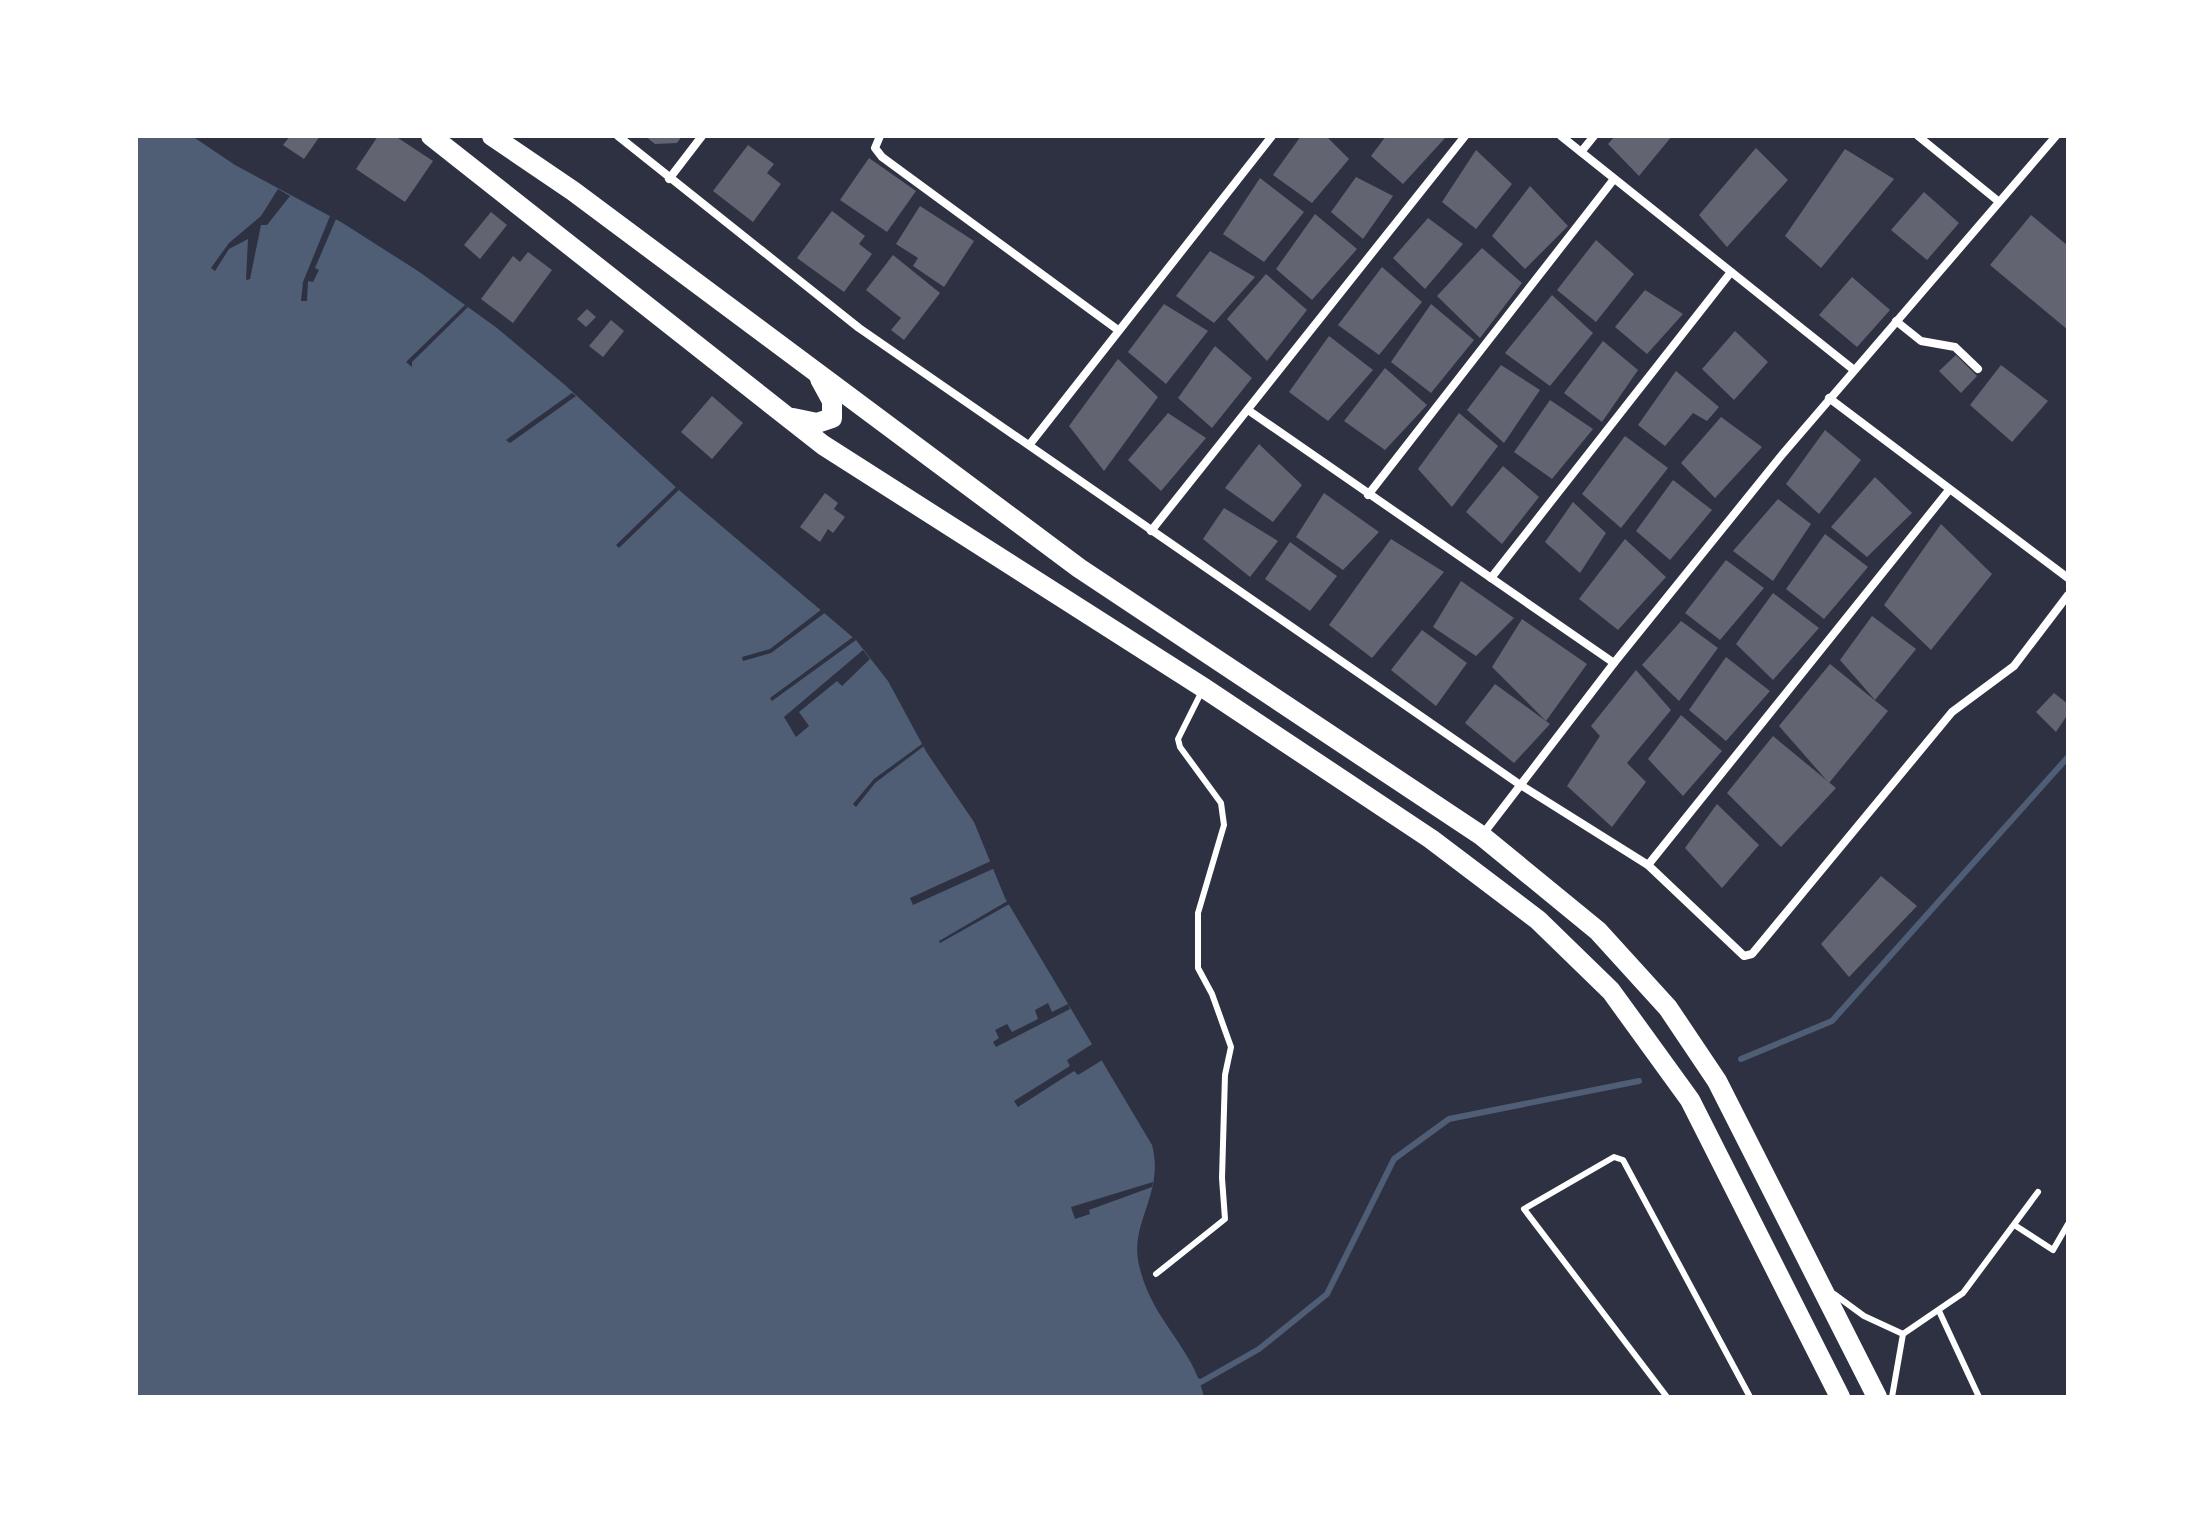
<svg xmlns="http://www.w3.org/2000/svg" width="2204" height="1533" viewBox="0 0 2204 1533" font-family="'Golos Text',sans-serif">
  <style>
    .water { fill: #4f5d75 }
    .pier { fill: #2d3142 }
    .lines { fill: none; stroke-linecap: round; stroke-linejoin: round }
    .stream { stroke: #4f5d75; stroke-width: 6 }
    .building { fill: #626471 }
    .service { stroke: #fff; stroke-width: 6 }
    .minor { stroke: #fff; stroke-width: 8 }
    .trunk { stroke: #fff; stroke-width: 20 }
  </style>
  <rect width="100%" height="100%" fill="#2d3142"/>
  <path class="water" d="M136 136H192L235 165 341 222 418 271 497 328 565 385 679 490 856 640 888 681 927 753 974 822 1005 898 1152 1145C1165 1193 1129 1223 1139 1265 1152 1322 1193 1346 1204 1397H136Z"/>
  <g class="pier">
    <polygon points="278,189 290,196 267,225 261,225 250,279 246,280 248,239 229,249 215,271 211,268 229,243 261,216"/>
    <polygon points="330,216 336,219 315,268 319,270 313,282 308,281 307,301 301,301 303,282"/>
    <polygon points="465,305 468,307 412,362 412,367 406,362"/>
    <polygon points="572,393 576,396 510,443 506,440"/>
    <polygon points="676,487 679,490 619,548 616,545"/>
    <polygon points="822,609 826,612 771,653 743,661 742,657 770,649"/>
    <polygon points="853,637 856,640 772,701 770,698"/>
    <polygon points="863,650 870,659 842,686 837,681 799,712 809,726 796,737 784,717"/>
    <polygon points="922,744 924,746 875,783 856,807 853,804 874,779"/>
    <polygon points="991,861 995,868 913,905 910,898"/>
    <polygon points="1011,899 1013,902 940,943 939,941"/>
    <polygon points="1048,1003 1052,1012 1068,1004 1070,1009 996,1047 993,1042 999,1038 995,1030 1007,1024 1012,1032 1038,1019 1035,1010"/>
    <polygon points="1094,1043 1104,1059 1078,1075 1074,1071 1018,1107 1014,1101 1070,1066 1067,1060"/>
    <polygon points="1153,1182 1152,1187 1089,1210 1090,1214 1075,1219 1071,1207"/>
  </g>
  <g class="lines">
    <g class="stream">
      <polyline points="1741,1059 1832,1021 2068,757"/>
      <polyline points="1195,1381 1201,1382 1259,1349 1327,1294 1394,1159 1449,1119 1639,1081"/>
    </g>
  </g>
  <g class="building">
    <polygon points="290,136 320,136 304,159 283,145"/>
    <polygon points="378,136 395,136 433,161 405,202 356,169"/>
    <polygon points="645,136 682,136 677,143 655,144"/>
    <polygon points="1301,136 1326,136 1349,159 1312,203 1273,175"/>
    <polygon points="1386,136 1443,136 1445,138 1403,184 1371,156"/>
    <polygon points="1615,136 1672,136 1639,176 1608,144"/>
    <polygon points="748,145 774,164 767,173 781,184 753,222 713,191"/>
    <polygon points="1756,148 1788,180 1727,247 1699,215"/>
    <polygon points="1845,149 1894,179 1821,268 1785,236"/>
    <polygon points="1476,150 1512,184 1476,229 1442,202"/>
    <polygon points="869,158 916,191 887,232 840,200"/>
    <polygon points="1356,177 1393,196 1363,239 1331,212"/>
    <polygon points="1260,178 1304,212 1264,262 1223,234"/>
    <polygon points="1530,186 1568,226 1525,269 1492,236"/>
    <polygon points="1924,192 1959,223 1927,260 1891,230"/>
    <polygon points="920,206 974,241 944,287 913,266 918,258 896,244"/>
    <polygon points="832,211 865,236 859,244 872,254 844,292 797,258"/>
    <polygon points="491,212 507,225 480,259 464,245"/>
    <polygon points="1315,214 1357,249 1312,300 1276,269"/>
    <polygon points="2031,215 2068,246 2068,330 1990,265"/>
    <polygon points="1428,218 1463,244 1425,289 1393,258"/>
    <polygon points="1596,240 1634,274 1596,322 1557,290"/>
    <polygon points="1482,248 1522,283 1480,338 1437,296"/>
    <polygon points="1210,251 1255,277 1214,323 1176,296"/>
    <polygon points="528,252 552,270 513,323 481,299 513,256 520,262"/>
    <polygon points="893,255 940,293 904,340 891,330 901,318 866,290"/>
    <polygon points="1382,267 1422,302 1379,355 1338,325"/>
    <polygon points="1266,274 1307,310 1267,361 1227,319"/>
    <polygon points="1852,277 1890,310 1857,347 1819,315"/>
    <polygon points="1645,290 1683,314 1647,354 1615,327"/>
    <polygon points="1552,295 1593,333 1550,386 1505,353"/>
    <polygon points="1164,304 1208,331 1166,384 1128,352"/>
    <polygon points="1431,304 1474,340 1431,393 1391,362"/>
    <polygon points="587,309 596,317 586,327 577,319"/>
    <polygon points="611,320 624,331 603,357 589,346"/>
    <polygon points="1735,331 1768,362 1734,400 1702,369"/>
    <polygon points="1329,336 1373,370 1328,421 1289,392"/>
    <polygon points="1603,341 1638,370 1602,422 1564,393"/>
    <polygon points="1215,346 1252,378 1212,428 1178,398"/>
    <polygon points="1956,355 1977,376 1961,393 1939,371"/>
    <polygon points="1118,359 1158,397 1104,471 1069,426"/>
    <polygon points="1501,365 1540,390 1504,443 1467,410"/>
    <polygon points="2001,365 2048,401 2012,442 1970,405"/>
    <polygon points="1385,368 1427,405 1385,450 1344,421"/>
    <polygon points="1676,371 1719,407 1707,421 1693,413 1665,446 1638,425"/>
    <polygon points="712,396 743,423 712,459 681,432"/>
    <polygon points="1550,400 1593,429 1552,479 1514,452"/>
    <polygon points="1168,413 1206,438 1161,491 1128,460"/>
    <polygon points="1459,413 1498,446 1452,507 1418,469"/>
    <polygon points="1721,417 1762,447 1715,498 1681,463"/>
    <polygon points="1825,430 1861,460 1819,514 1786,484"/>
    <polygon points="1625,436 1668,468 1621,528 1582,494"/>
    <polygon points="1259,444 1302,485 1273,522 1225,488"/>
    <polygon points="1503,466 1539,497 1502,544 1466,512"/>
    <polygon points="1875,477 1912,513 1867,557 1831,527"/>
    <polygon points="1673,480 1712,510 1670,560 1636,531"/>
    <polygon points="825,493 838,503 834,509 845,517 833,533 828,529 820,542 800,527"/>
    <polygon points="1324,493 1379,532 1343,570 1296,537"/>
    <polygon points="1778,499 1811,524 1773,581 1733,551"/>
    <polygon points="1573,502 1606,533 1580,573 1545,542"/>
    <polygon points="1224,508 1278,541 1250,577 1203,539"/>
    <polygon points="1941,524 1992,574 1931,650 1884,605"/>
    <polygon points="1825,534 1868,567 1824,619 1786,589"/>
    <polygon points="1391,539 1444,572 1372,658 1329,625"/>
    <polygon points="1625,539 1666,577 1618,630 1579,599"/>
    <polygon points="1290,542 1337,576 1310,611 1265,579"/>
    <polygon points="1726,560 1764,588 1720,640 1685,613"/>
    <polygon points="1461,581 1514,618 1476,656 1433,627"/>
    <polygon points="1773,593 1819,628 1773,680 1736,644"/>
    <polygon points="1872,616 1916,649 1875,700 1840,660"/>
    <polygon points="1522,619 1587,664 1546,721 1492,667"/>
    <polygon points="1681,621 1718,648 1679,701 1642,665"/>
    <polygon points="1422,630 1467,663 1436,706 1391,670"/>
    <polygon points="1726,657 1770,691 1726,741 1689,710"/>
    <polygon points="1830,664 1888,711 1829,783 1779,726"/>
    <polygon points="1636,670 1671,710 1627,763 1646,782 1612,827 1567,786 1600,736 1591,726"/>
    <polygon points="1495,684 1550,724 1514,763 1465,723"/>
    <polygon points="2054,693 2068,704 2068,714 2056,732 2036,712"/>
    <polygon points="1681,715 1722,751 1683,796 1648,759"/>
    <polygon points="1773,736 1836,788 1781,847 1727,793"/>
    <polygon points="1717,804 1759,845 1722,888 1685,848"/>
    <polygon points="1881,876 1917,906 1849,977 1821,944"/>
  </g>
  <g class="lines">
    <g class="service">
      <polyline points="2016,1226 2053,1250 2068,1224"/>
      <polyline points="1156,1274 1225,1219 1222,1178 1225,1075 1231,1047 1212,994 1198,968 1198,913 1224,825 1221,803 1180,747 1178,739 1202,691"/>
      <polyline points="1834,1294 1864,1316 1903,1334"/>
      <polyline points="1939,1311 1979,1397"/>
      <polyline points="1667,1397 1524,1209 1614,1157 1623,1160 1750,1397"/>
      <polyline points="1892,1397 1903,1334 1963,1293 2038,1192"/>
    </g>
    <g class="minor">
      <polyline points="618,136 859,328 1519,784 1648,865 1744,956 1752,954 1952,712 2014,666 2068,595"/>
      <polyline points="880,136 875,148 882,157 1118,330"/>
      <polyline points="1561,136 1854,370"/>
      <polyline points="1918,136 1998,201"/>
      <polyline points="1581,152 1594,136"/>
      <polyline points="669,179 702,136"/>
      <polyline points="1896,321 1921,341 1955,347 1978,369"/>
      <polyline points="1829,398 2068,578"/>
      <polyline points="1248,410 1614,663"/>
      <polyline points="1030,444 1272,136"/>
      <polyline points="1368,495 1614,179"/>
      <polyline points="1151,531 1465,136"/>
      <polyline points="1491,578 1731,272"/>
      <polyline points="1483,834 1614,663 1781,456 2056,136"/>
      <polyline points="1648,865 1949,490"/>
    </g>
    <g class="trunk">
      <polyline points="431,136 823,445 1204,688 1431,839 1538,920 1611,991 1690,1100 1840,1397"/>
      <polyline points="492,136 573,191 1079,568 1482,836 1598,931 1668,1008 1717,1081 1877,1397"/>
      <polyline points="793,418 817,423 832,418 832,401 820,379"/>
    </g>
  </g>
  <rect width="2204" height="1533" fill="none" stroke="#ffffff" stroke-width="276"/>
</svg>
